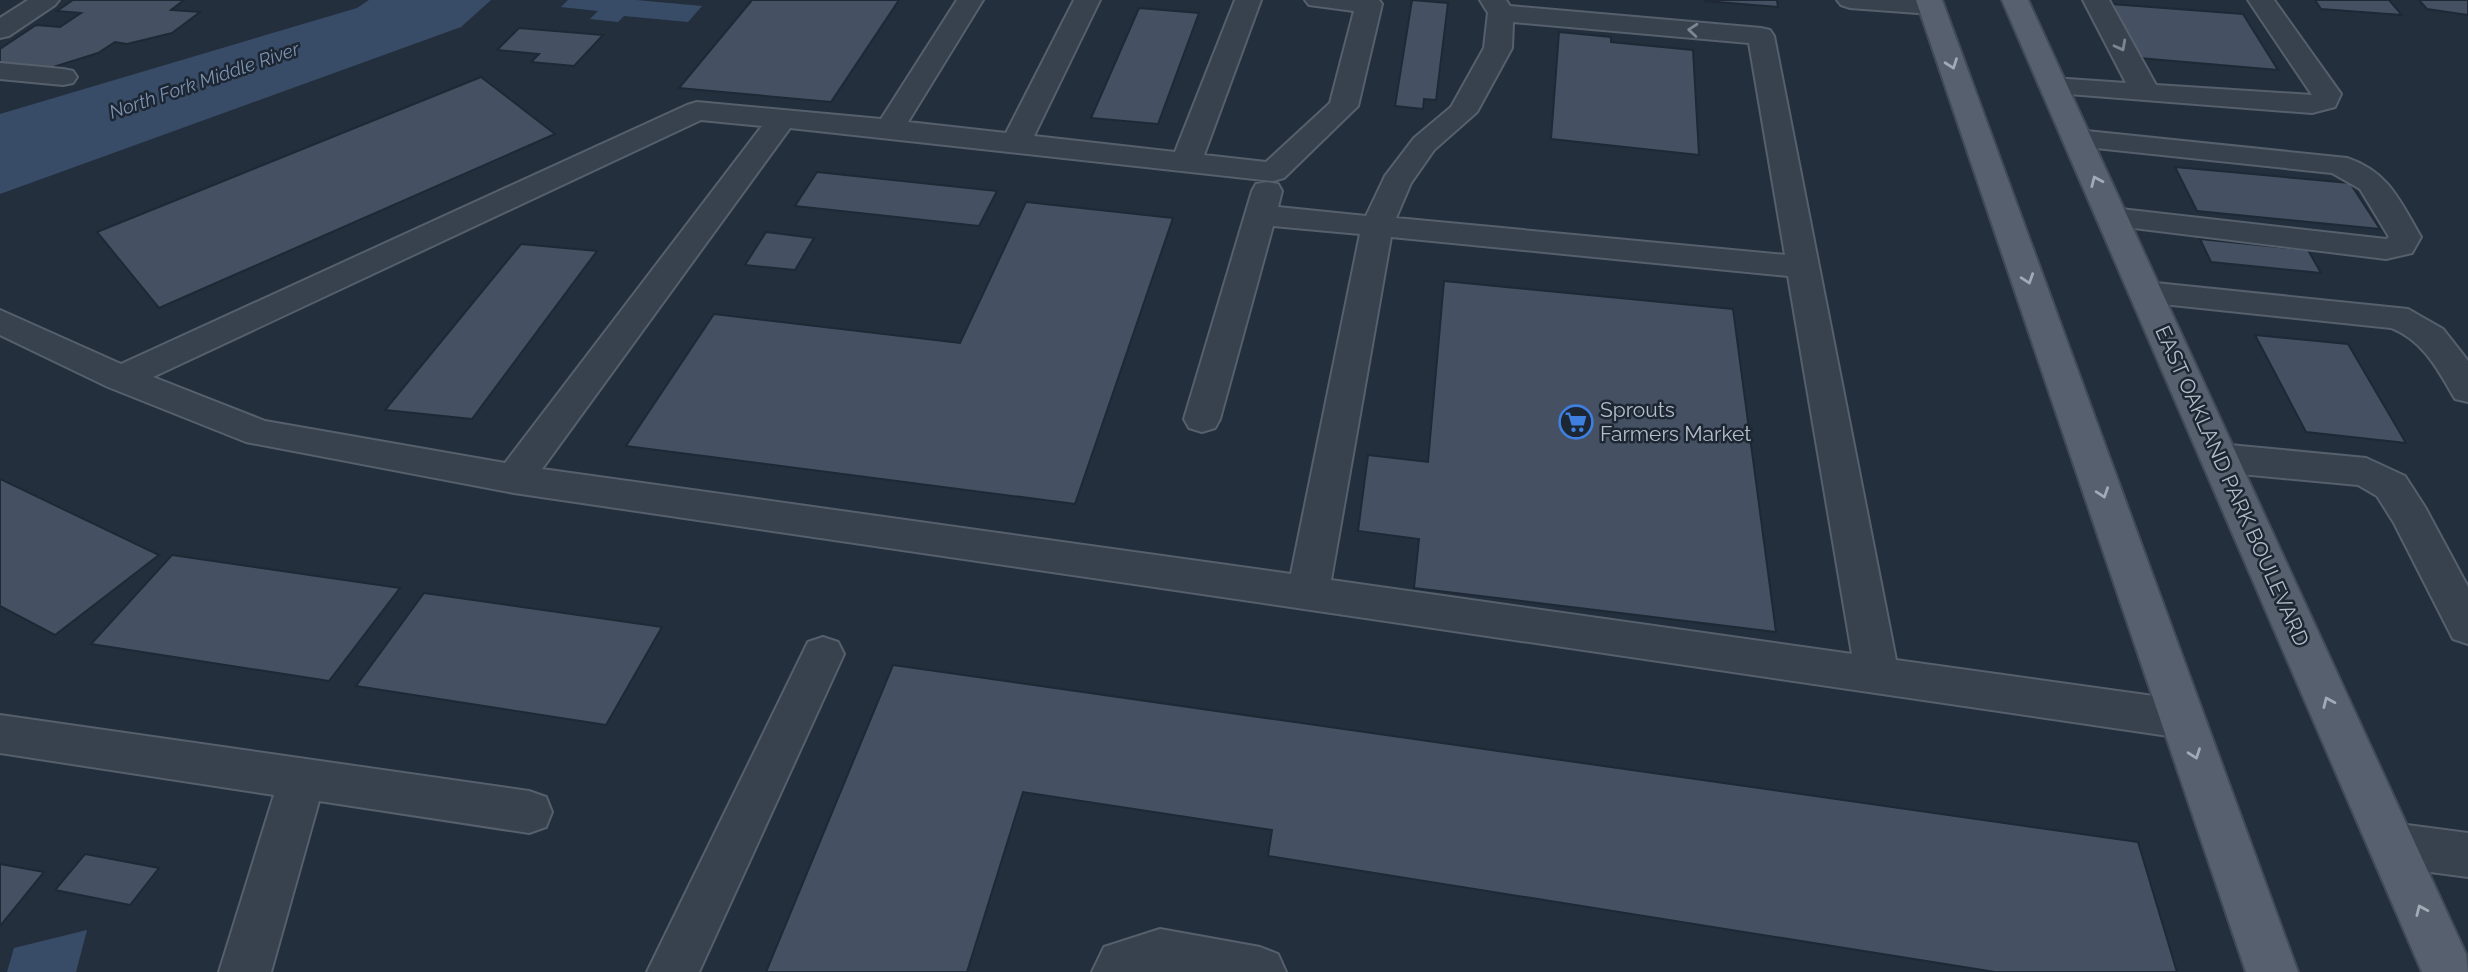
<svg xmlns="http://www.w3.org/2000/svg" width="2468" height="972" viewBox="0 0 2468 972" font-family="Raleway,sans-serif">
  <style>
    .water { fill: #394c67 }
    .building { fill: #455162; stroke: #1f2835; stroke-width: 2 }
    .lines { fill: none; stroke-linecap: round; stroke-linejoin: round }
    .minor-casing { stroke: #565f6c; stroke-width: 4 }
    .major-casing { stroke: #414a57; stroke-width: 4 }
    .minor { fill: #38414e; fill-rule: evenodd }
    .major { fill: #56606e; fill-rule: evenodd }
    .oneway { stroke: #7c8592 }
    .oneway2 { stroke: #a1aab7 }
    .labels { text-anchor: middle; stroke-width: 5; stroke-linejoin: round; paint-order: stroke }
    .far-water-label { font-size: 19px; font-style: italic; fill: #7c92b1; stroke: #1d2633 }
    .poi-label { font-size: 21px; fill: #b4bcc9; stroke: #1d2633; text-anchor: start }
    .street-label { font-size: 21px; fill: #b4bcc9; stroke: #1d2633 }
  </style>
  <rect width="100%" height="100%" fill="#242f3e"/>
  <g class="water">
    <polygon points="369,0 491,0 461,27 0,194 0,114 357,8"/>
    <polygon points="568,0 636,0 702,6 688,22 624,16 618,22 590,19 598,11 561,7"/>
    <polygon points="87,930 76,972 7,972 14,948"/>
  </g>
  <g class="building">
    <polygon points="73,0 184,0 171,10 200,12 172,33 127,44 115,42 98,53 47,69 0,69 0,49 36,25 60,27 81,13 57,11"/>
    <polygon points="752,0 899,0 831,102 679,88"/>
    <polygon points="1412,0 1448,3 1436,100 1424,99 1423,109 1395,106"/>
    <polygon points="1705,0 1777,0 1778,7 1705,1"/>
    <polygon points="2315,0 2389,0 2402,15 2321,9"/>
    <polygon points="2419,0 2468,0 2468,15 2427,9"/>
    <polygon points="2111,4 2243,14 2278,70 2139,58"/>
    <polygon points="1139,8 1199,13 1158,124 1091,118"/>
    <polygon points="519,28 603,35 574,66 531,62 539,54 497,50"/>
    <polygon points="1559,32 1611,37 1611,42 1693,50 1699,155 1551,139"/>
    <polygon points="481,77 555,134 159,308 97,232"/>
    <polygon points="2175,167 2350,183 2380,229 2197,211"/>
    <polygon points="817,172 997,191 979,226 795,206"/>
    <polygon points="1026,202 1173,218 1075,504 626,446 714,314 960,343"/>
    <polygon points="766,232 814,238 795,270 745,265"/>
    <polygon points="2200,239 2308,250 2321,273 2211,262"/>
    <polygon points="521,244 597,251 472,419 385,410"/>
    <polygon points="1444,281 1733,309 1776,632 1414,588 1419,539 1358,531 1368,455 1428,462"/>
    <polygon points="2255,335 2348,344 2406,443 2306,432"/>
    <polygon points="0,479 159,555 55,635 0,606"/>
    <polygon points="172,555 400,588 329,681 91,644"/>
    <polygon points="424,593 662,627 606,725 356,686"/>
    <polygon points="893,665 2138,842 2177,972 1995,972 1268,856 1272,830 1023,792 967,972 766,972"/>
    <polygon points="85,854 159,868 130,905 55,890"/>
    <polygon points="0,864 44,872 0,926"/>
  </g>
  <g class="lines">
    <defs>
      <g id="minor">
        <polygon points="28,0 59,0 55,5 9,36 0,38 0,18"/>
        <path d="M957 0H983L908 122 1006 133 1074 0H1100L1034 136 1175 152 1235 0H1261L1204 155 1266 162 1330 103 1354 11 1309 5 1305 0H1379L1382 4 1358 106 1284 178 1273 181 790 128 542 469 1291 574 1360 234 1273 226 1220 419 1215 428 1202 432 1189 428 1184 419 1252 191 1256 184 1267 182 1278 184 1282 191 1278 207 1366 216 1385 176 1414 138 1451 107 1484 48 1488 13 1480 0H1506L1510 6 1761 28 1770 30 1774 36 1896 660 2182 700 2198 706 2204 719 2198 732 2182 738 514 493 246 442 108 387 0 335V310L121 364 687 105 697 102 881 119ZM1513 22 1749 43 1785 255 1396 218 1411 183 1434 150 1477 112 1512 48ZM701 120 762 126 505 463 265 421 153 377ZM1391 237 1788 276 1852 654 1331 580Z"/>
        <polygon points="1837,0 1938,0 1944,6 1940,12 1931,14 1850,8 1841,5"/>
        <polygon points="2083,0 2109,0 2156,85 2312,95 2248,0 2274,0 2341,94 2335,107 2312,113 2043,92 2039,86 2043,80 2053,78 2126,83"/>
        <polygon points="0,63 63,69 73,71 77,77 73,83 63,85 0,79"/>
        <path d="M2077 130 2347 158C2389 172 2400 201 2421 237L2412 253 2386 259 2101 224 2096 217 2101 210 2112 208 2386 239 2389 237 2360 189 2332 173 2067 145 2062 139 2067 133Z"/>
        <path d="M2146 282 2408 309 2443 329 2465 357 2468 361V402L2455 399C2438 370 2424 341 2391 328L2134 301 2129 293 2134 285Z"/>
        <polygon points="2219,444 2366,458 2405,476 2425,507 2468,587 2468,644 2453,639 2394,523 2377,496 2358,485 2219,472 2206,468 2200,458 2206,448"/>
        <polygon points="823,637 838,642 844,654 699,972 647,972 808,642"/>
        <polygon points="0,715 529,791 546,797 552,812 546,827 529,833 319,801 271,972 219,972 274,795 0,753"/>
        <polygon points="2392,823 2468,833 2468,877 2392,867 2375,860 2368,845 2375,830"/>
        <polygon points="1160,929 1260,947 1278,954 1286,972 1092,972 1104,947"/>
      </g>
      <g id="major">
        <polygon points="1916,0 1942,0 2298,972 2246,972"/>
        <polygon points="2002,0 2028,0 2466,954 2468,972 2422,972"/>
      </g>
    </defs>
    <use href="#minor" class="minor-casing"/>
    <use href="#major" class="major-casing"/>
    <use href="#minor" class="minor"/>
    <use href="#major" class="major"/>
  </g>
  <defs><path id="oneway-chevron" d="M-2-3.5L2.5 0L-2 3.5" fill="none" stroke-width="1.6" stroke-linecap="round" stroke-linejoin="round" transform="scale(1.75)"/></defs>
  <g class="oneway">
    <use href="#oneway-chevron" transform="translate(1693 30) rotate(-175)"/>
    <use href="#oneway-chevron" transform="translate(2121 46) rotate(62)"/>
  </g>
  <g class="oneway2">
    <use href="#oneway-chevron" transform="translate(1952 64) rotate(70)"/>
    <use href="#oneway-chevron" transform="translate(2096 181) rotate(-114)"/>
    <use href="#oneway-chevron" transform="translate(2028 279) rotate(71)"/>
    <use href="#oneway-chevron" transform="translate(2103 493) rotate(71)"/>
    <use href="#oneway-chevron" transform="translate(2328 702) rotate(-114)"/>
    <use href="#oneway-chevron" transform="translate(2195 754) rotate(70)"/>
    <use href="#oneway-chevron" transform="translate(2421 910) rotate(-114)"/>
  </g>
  <defs>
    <symbol id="supermarket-ring" viewBox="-11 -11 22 22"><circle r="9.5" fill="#1d2633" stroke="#3f7fe0" stroke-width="1.5"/><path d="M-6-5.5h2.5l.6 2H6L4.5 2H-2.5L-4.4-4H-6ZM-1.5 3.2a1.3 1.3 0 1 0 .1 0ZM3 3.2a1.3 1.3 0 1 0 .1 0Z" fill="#3f7fe0"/></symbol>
  </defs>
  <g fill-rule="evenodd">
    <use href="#supermarket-ring" x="1557" y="403" width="38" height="38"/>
  </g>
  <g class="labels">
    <g class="far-water-label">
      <text transform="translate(204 80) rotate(-19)" y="7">North Fork Middle River</text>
    </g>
    <g class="poi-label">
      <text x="1600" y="417">Sprouts<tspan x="1600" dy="24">Farmers Market</tspan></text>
    </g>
    <g class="street-label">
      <text transform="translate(2232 486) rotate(66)" y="7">EAST OAKLAND PARK BOULEVARD</text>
    </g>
  </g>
</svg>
